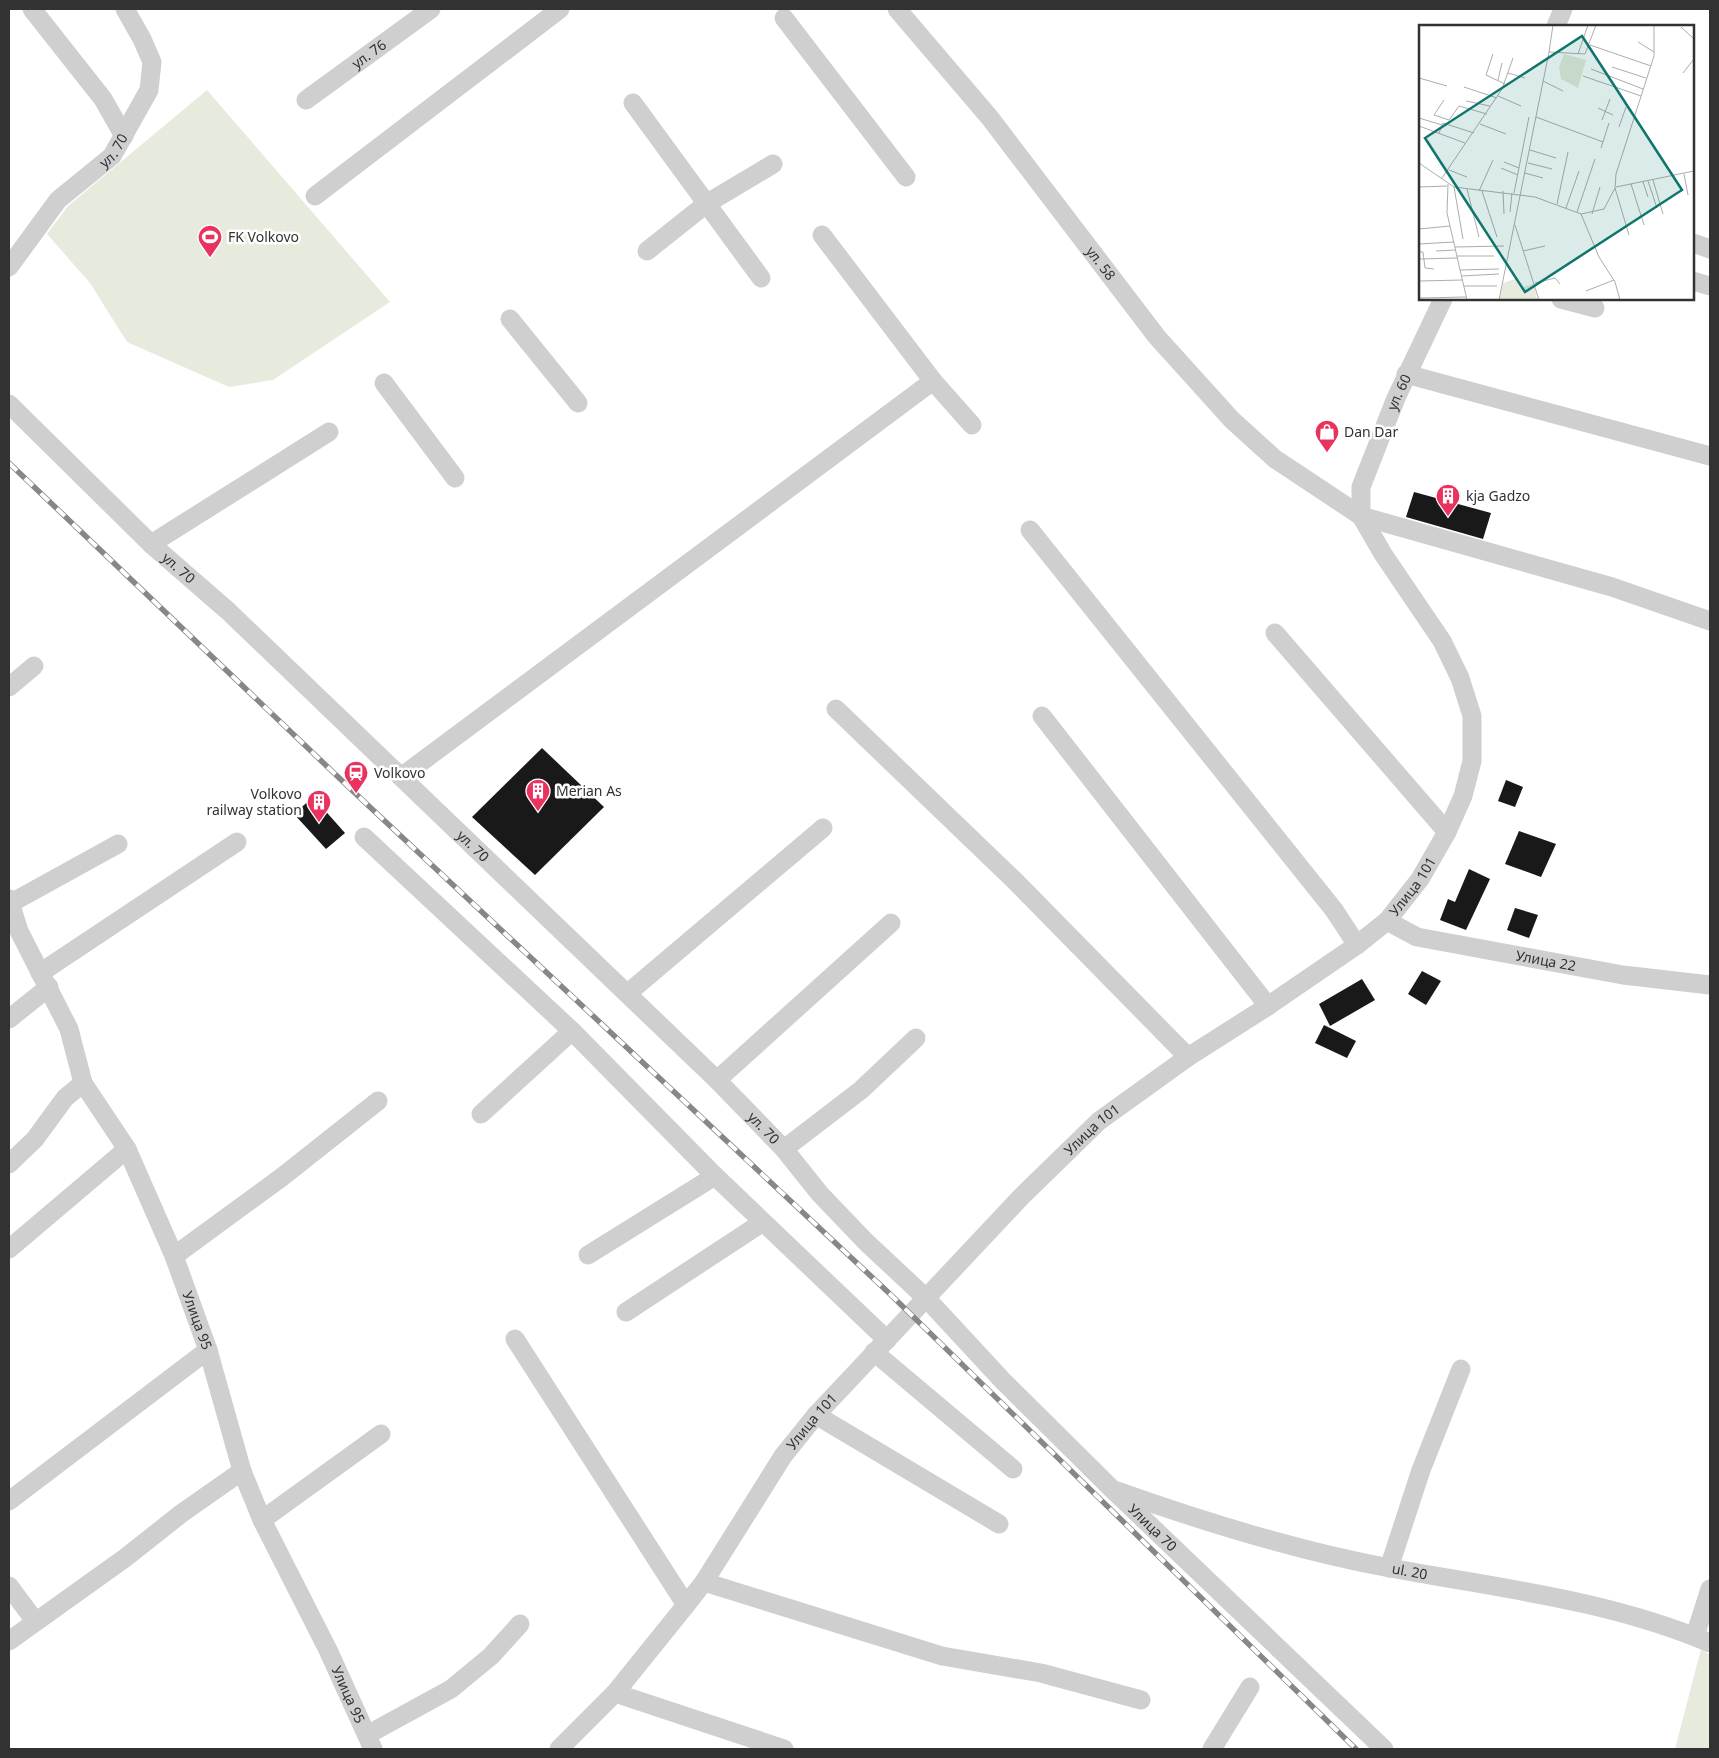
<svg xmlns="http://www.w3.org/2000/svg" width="1719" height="1758" viewBox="0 0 1719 1758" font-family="'Noto Sans',sans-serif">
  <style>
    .green { fill: #e7ebdd }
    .building { fill: #191919 }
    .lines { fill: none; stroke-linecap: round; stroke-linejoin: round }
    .street { stroke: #cfcfcf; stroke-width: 19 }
    .rail-casing { stroke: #878787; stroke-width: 5.5 }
    .rail { stroke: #fff; stroke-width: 4; stroke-dasharray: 11; stroke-linecap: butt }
    .labels { text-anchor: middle; stroke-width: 5; stroke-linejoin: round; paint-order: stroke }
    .street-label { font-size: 14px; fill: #323232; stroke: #fff }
    .poi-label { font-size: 14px; fill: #323232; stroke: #fff; text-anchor: start }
    .inset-road { fill: none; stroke: #adadad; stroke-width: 1 }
    .view { fill: #0f766e; fill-opacity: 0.15; stroke: #0f766e; stroke-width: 2.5 }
    .inset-edge { fill: none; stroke: #323232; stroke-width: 2.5 }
  </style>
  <rect width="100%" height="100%" fill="#fff"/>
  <g class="green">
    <polygon points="207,90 390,302 273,380 229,387 127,342 90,283 47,234 68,206"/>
    <polygon points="1701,1649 1710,1655 1710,1749 1675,1749"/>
  </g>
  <g class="building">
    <polygon points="1414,492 1491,513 1483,539 1406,517"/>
    <polygon points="542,748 604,807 535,875 472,817"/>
    <polygon points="1506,780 1523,787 1515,807 1498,801"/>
    <polygon points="313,797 345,833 326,849 294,814"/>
    <polygon points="1519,831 1556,844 1541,877 1505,864"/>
    <polygon points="1469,869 1490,879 1466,930 1440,920 1448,899 1455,902"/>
    <polygon points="1515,908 1538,915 1529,938 1507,930"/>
    <polygon points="1422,971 1441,981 1426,1005 1408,994"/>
    <polygon points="1362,979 1375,1000 1330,1026 1319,1004"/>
    <polygon points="1324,1025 1356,1041 1347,1058 1315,1043"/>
  </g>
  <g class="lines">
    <g class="street">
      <polyline points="32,9 103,99 124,136"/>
      <path id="s1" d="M897 9 990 118 1157 337 1232 420 1275 459 1361 516 1612 587 1710 621"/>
      <polyline points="784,18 906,177"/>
      <polyline points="1556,26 1563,9"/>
      <path id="s2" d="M306 100 431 9"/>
      <polyline points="633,103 761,278"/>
      <polyline points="315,196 560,9"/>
      <polyline points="822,235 933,381 972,425"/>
      <polyline points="1693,243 1710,249"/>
      <polyline points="647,251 706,204 773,164"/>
      <path id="s3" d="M9 267 58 200 112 156 149 90 152 62 142 39 125 9"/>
      <polyline points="1693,281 1710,286"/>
      <polyline points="1561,299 1595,308"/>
      <polyline points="510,319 578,403"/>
      <polyline points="1406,374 1710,456"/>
      <polyline points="384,383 455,478"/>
      <path id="s4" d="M9 404 151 544 228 611 717 1080 784 1149 820 1194 866 1242 927 1299 1003 1381 1112 1489 1384 1749"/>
      <polyline points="1030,530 1334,910 1357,945"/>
      <polyline points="151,544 329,432"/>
      <polyline points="1275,633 1447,832"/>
      <polyline points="9,687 34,666"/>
      <polyline points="836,709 1014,880 1188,1057"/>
      <polyline points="1042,716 1268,1006"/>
      <polyline points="401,777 933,381"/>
      <polyline points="364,837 572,1031 715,1176 887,1340"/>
      <path id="s5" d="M9 899 19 931 69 1029 83 1083 127 1149 174 1256 208 1350 242 1471 262 1520 328 1650 373 1749"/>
      <polyline points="11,903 118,844"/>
      <path id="s6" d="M1387 921 1417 937 1623 975 1710 985"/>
      <polyline points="40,973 237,842"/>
      <polyline points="628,993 823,828"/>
      <polyline points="9,1019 49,987"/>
      <polyline points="717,1080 891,923"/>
      <polyline points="481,1114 572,1031"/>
      <polyline points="784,1149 861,1090 916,1038"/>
      <polyline points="9,1164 35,1139 65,1098 83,1083"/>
      <polyline points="9,1249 127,1149"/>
      <polyline points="588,1255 715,1176"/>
      <polyline points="174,1256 282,1177 378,1101"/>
      <polyline points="626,1312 763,1222"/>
      <polyline points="515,1339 686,1605"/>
      <polyline points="874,1352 1013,1469"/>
      <polyline points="816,1415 999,1524"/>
      <path id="s7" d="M1117 1491C1207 1523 1297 1551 1390 1568 1498 1588 1609 1600 1710 1643"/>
      <polyline points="9,1501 208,1350"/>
      <polyline points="262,1520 381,1434"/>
      <polyline points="1389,1568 1421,1470 1461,1369"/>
      <polyline points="704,1582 942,1656 1041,1673 1141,1700"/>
      <polyline points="9,1586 35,1621"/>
      <polyline points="1695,1636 1710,1589"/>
      <polyline points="9,1641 125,1558 182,1513 242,1471"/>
      <polyline points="615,1693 784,1749"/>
      <polyline points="367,1735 451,1689 491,1656 520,1624"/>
      <path id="s8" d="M559 1749 615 1693 686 1605 704 1582 783 1456 816 1415 1021 1197 1099 1121 1188 1057 1268 1006 1357 945 1387 921 1420 879 1447 832 1463 796 1472 761V716L1460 678 1442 641 1383 554 1361 516V487L1396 398 1443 299"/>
      <polyline points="1212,1749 1250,1687"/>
    </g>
    <defs>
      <polyline id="rail" points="9,463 356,794 890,1294 1356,1749"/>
    </defs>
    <use href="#rail" class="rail-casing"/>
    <use href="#rail" class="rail"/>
  </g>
  <defs>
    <symbol id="stadium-pin" viewBox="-11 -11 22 30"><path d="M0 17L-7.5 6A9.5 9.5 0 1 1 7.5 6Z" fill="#ea325f" stroke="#fff"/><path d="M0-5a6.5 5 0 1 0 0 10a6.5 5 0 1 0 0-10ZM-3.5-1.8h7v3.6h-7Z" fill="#fff"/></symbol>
    <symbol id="shop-pin" viewBox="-11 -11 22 30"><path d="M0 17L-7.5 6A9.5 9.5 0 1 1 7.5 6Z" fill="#ea325f" stroke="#fff"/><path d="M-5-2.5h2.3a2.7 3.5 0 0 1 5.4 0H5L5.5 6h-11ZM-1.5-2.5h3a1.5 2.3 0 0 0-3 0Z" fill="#fff"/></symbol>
    <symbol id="building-pin" viewBox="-11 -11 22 30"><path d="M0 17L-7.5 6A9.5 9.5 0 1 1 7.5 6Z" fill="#ea325f" stroke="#fff"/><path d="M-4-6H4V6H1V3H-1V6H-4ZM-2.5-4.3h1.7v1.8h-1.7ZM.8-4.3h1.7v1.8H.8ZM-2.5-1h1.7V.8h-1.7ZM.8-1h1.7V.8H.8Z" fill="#fff"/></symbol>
    <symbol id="station-pin" viewBox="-11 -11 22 30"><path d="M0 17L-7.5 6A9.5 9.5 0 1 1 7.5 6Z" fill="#ea325f" stroke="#fff"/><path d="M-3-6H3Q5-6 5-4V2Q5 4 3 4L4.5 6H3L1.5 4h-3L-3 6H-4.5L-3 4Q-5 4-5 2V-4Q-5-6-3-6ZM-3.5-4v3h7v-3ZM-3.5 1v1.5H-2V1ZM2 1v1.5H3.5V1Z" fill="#fff"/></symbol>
  </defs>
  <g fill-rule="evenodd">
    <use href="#stadium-pin" x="196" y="223" width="28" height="38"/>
    <use href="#shop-pin" x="1313" y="418" width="28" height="38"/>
    <use href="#building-pin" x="1434" y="482" width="28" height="38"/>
    <use href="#station-pin" x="342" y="759" width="28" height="38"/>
    <use href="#building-pin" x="524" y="777" width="28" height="38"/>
    <use href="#building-pin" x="305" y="788" width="28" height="38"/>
  </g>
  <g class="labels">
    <g class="street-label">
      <text dy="5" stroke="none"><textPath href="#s2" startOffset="78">ул. 76</textPath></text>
      <text dy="5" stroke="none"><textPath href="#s3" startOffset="158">ул. 70</textPath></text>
      <text dy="5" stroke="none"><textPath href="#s1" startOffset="326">ул. 58</textPath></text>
      <text dy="5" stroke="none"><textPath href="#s8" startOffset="1771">ул. 60</textPath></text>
      <text dy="5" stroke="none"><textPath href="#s4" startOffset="236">ул. 70</textPath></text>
      <text dy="5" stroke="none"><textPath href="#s4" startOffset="641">ул. 70</textPath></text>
      <text dy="5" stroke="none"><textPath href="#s8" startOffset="1225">Улица 101</textPath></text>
      <text dy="5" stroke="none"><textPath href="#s6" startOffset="165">Улица 22</textPath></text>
      <text dy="5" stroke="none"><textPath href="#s4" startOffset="1046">ул. 70</textPath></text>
      <text dy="5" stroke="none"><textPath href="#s8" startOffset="820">Улица 101</textPath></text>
      <text dy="5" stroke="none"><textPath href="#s5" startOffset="464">Улица 95</textPath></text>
      <text dy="5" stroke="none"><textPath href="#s8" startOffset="415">Улица 101</textPath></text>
      <text dy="5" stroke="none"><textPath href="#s4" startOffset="1604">Улица 70</textPath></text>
      <text dy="5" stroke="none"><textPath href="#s7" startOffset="304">ul. 20</textPath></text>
      <text dy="5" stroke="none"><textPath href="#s5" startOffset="869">Улица 95</textPath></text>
    </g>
    <g class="poi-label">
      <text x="228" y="242">FK Volkovo</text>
      <text x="1344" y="437">Dan Dar</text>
      <text x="1466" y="501">kja Gadzo</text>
      <text x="374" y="778">Volkovo</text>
      <text x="556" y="796">Merian As</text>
      <text x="302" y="799" text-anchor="end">Volkovo<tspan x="302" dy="16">railway station</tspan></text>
    </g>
  </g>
  <g transform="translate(1419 25)">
    <rect width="275" height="275" fill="#fff"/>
    <path d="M145 29 167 35 159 63 142 54 140 42ZM99 253 101 263 115 259 118 275H80L84 258Z" fill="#e7ebdd"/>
    <path class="inset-road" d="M262 2 275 14M219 17 235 27M171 20 232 41M130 27 134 0M74 29 67 50 86 59M159 29 169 0M193 42 227 53M172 44 224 64M89 48 106 53M264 48 275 34M164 51 222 71M0 53 28 61M79 55 83 38M124 56 144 66M45 62 78 73M79 71 102 81M25 75 15 90 30 95 40 81 68 89M47 76 71 81M179 83 194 90M117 92 184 117M0 93 23 100M183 95 191 74M61 99 87 109M0 101 46 118M200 102 207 82M20 108 24 98 55 108M182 123 190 98M111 125 137 133M85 137 100 143M0 138 35 162 116 172 162 189 185 184 196 163M109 138 133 144M82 143 99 150M30 145 48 152M106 148 124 153M265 149 269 170M23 153 83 64 94 33M234 155 244 189M229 156 238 183M224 157 229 172M29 159 28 188 48 275M212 159 225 200M0 162 28 161M35 162 44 214M197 162 275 146M48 164 60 212M60 166 74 135M63 166 78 212M84 166 85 189M95 168 110 92M138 179 149 127M147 183 160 146M91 187 93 168M158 187 176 134M162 189 180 232 196 257 201 275M173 189 181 162M96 200 120 275M0 204 31 201M210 210 196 163 197 149 235 31V0M0 219 35 217M36 222 85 221M17 226 37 225M104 226 126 221M0 227H4L6 243 15 244M38 231H75M0 234 38 233M41 245 80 244M43 251 80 249M0 256 44 255M116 258 136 253 141 259M45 261H78M167 266 195 255M0 273 47 272M80 275 130 27 166 29 177 0"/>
    <path class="view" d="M163 11 263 165 106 267 6 113Z"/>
    <rect width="275" height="275" class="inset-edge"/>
  </g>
  <rect width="1719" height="1758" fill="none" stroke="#323232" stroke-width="20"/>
</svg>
